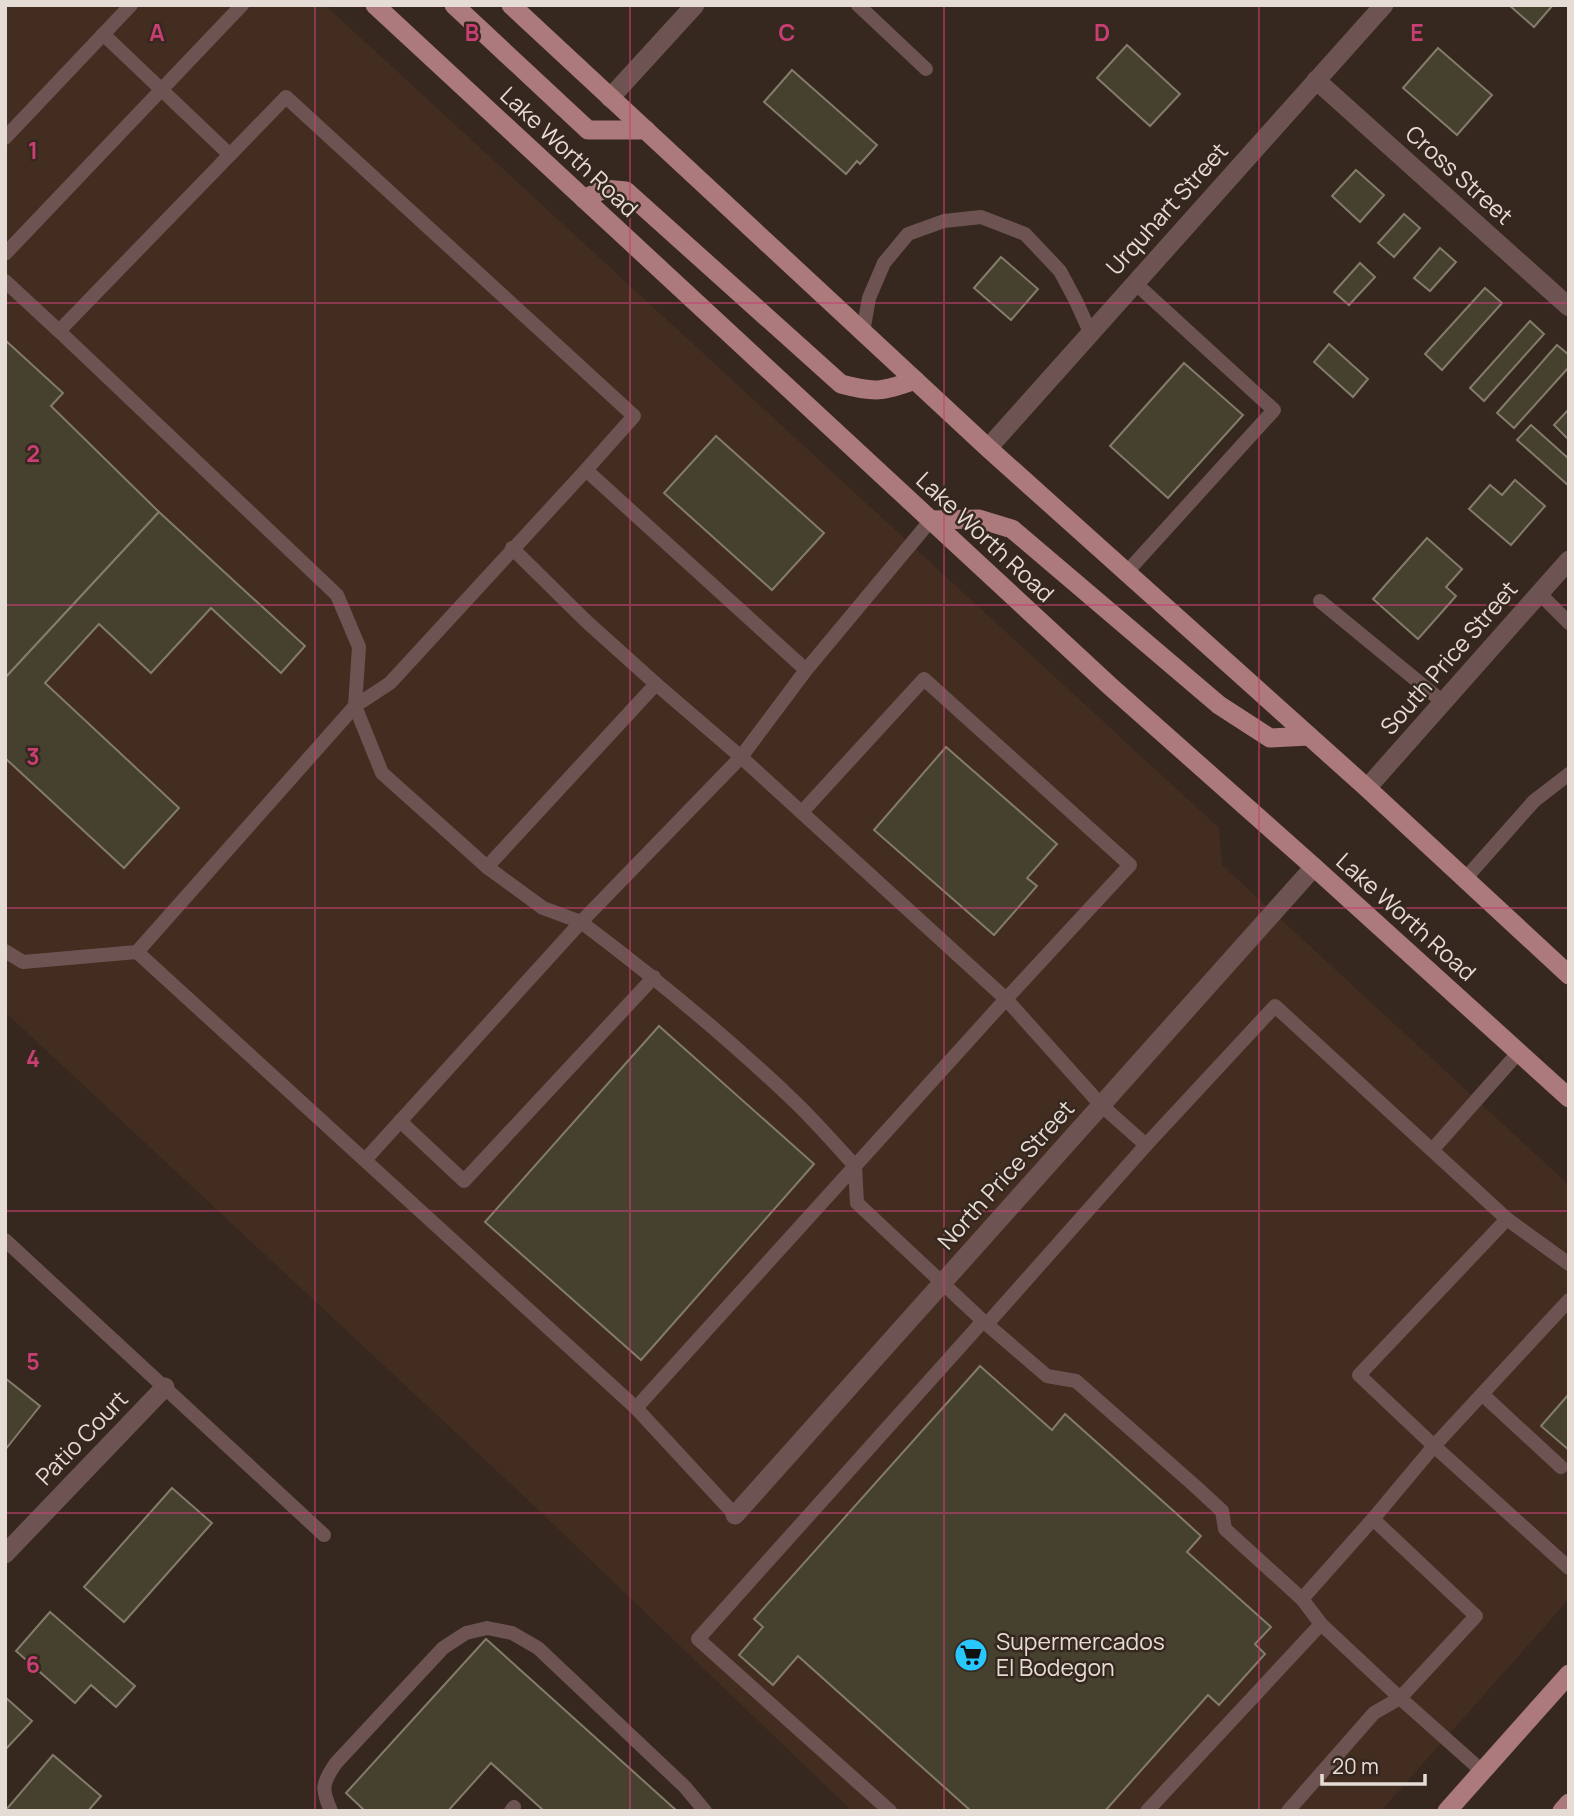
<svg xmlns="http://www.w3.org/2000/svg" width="1574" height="1816" viewBox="0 0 1574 1816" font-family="Manrope,sans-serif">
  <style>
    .built { fill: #422d20 }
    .building { fill: #46402f; stroke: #847c6a; stroke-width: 2 }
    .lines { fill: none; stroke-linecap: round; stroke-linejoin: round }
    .service { stroke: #6d5453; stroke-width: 14 }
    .minor { stroke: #6d5453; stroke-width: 19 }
    .primary { stroke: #ac7a7a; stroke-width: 19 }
    .grid { fill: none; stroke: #c93f74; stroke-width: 2; stroke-opacity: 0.55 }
    .labels { text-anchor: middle; stroke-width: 5; stroke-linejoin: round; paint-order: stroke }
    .street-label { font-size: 23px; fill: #e6dcd6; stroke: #36281e }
    .poi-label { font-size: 23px; fill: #e6dcd6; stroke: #36281e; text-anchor: start }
    .grid-label { font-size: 23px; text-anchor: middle; font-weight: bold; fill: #c93f74; stroke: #36281e; stroke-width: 5; stroke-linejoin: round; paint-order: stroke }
  </style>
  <rect width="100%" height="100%" fill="#36281e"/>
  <polygon class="built" points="5,5 325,5 1219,828 1222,865 1569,1185 1569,1599 1381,1811 852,1811 528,1500 5,1012"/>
  <g class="building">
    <polygon points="1509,5 1553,5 1534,27"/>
    <polygon points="1127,45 1180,94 1150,126 1097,78"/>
    <polygon points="1438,48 1492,95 1457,135 1403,88"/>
    <polygon points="792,70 877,145 860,164 857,161 846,174 764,102"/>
    <polygon points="1356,170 1384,195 1360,222 1332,196"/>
    <polygon points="1404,214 1420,228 1394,257 1378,243"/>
    <polygon points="1440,248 1456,262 1430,291 1414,278"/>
    <polygon points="1001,257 1038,289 1011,320 974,288"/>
    <polygon points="1360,263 1375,277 1349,305 1334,292"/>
    <polygon points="1485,288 1502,303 1442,370 1425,354"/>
    <polygon points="1530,321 1544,334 1484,401 1470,388"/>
    <polygon points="5,340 63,393 51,406 159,512 5,678"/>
    <polygon points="1329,344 1368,379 1353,397 1314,362"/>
    <polygon points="1557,345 1569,355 1569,367 1514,428 1497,413"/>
    <polygon points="1184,363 1243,415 1168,498 1110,446"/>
    <polygon points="1569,409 1569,439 1568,439 1554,425"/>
    <polygon points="1531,425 1569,459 1569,486 1517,440"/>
    <polygon points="716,436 824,533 772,590 664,493"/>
    <polygon points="1515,480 1545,506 1511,545 1469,509 1490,485 1502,495"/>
    <polygon points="159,512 305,646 281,673 211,608 151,673 99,624 45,683 179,808 124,868 5,758 5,678"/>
    <polygon points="1427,538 1462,569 1446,587 1456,596 1418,639 1373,599"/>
    <polygon points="946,747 1057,844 1027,878 1037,886 994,935 874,830"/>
    <polygon points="659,1026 814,1164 641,1360 485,1222"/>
    <polygon points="980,1366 1052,1430 1065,1414 1178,1515 1201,1536 1187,1552 1271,1627 1255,1644 1265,1654 1219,1705 1208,1695 1105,1811 971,1811 798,1656 773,1685 739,1655 763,1627 754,1619"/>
    <polygon points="5,1378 40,1406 5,1450"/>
    <polygon points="1569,1394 1569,1450 1541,1426"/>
    <polygon points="172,1488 212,1523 124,1622 84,1587"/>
    <polygon points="50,1612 135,1686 116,1707 91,1685 75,1703 16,1651"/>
    <polygon points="486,1639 677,1811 544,1811 491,1763 448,1811 365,1811 346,1793"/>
    <polygon points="5,1697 32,1721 5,1750"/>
    <polygon points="53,1755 101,1796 88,1811 5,1811"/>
  </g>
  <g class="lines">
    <g class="service">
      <polyline points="858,5 926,69"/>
      <polyline points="103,34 230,155"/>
      <polyline points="5,138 131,5"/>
      <polyline points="5,254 242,5"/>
      <polyline points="5,281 59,331"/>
      <polyline points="863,332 869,298 884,263 908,234 944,221 981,217 1025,234 1060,271 1076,301 1090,332"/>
      <polyline points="586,470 390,683 355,706 382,773 487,867 543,908 581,922 741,757 656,684"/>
      <polyline points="1126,573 1274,410 1134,282"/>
      <polyline points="1539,593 1569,623"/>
      <polyline points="1320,601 1443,702"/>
      <polyline points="806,670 931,520"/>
      <polyline points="487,867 656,684 586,621 512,548"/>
      <polyline points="1465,879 1534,801 1569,774"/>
      <polyline points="5,951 23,962 137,952"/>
      <polyline points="400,1121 464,1181 654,977"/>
      <polyline points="1433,1149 1518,1053"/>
      <path d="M365 1160 581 922C654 977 726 1036 793 1100 815 1121 835 1144 855 1166L1006 999 1101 1105 1146 1145"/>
      <polyline points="5,1240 324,1535"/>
      <polyline points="1569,1264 1507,1219 1359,1375 1434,1446 1569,1300"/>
      <polyline points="987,1324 1146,1145 1275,1006 1507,1219"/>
      <polyline points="1482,1394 1561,1467"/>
      <polyline points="636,1408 137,952 355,706 359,647 337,595 59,331 286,97 634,416 586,470 806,670 741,757 1006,999 1130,865 924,679 802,812"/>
      <polyline points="735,1515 636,1408 855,1166 857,1203 983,1321 1047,1376 1076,1381 1195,1486 1222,1511 1225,1529 1302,1599 1321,1624 1400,1698 1482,1771"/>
      <polyline points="1373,1519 1434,1446 1569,1568"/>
      <path d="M331 1811C321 1789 322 1783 336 1763L443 1648 466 1633 487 1628 512 1633 538 1648 685 1787 705 1811"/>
      <polyline points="511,1811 514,1807"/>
      <polyline points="890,1811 698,1639 983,1321"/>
      <polyline points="1147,1811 1321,1624"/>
      <polyline points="1288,1811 1374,1713 1400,1698 1476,1616 1373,1519 1302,1599"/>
    </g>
    <g class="minor">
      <polyline points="1316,80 1569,307"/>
      <polyline points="610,98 695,5"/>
      <polyline points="988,448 1384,5"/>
      <polyline points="1367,788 1569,560"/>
      <polyline points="735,1515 1314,867"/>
      <polyline points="5,1554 165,1387"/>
    </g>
    <g class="primary">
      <polyline points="375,5 1111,687 1314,867 1569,1098"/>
      <polyline points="454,5 588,130 646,130"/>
      <polyline points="511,5 988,448 1367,788 1569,975"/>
      <path d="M584 199 604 189 626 191 841 384C875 393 882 392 915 380"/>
      <polyline points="931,520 979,519 1012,529 1219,705 1270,738 1309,736"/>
      <polyline points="1447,1811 1569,1674"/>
      <polyline points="1562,1811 1569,1803"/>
    </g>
  </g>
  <path class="grid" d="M315 5V1811M630 5V1811M944 5V1811M1259 5V1811M5 303H1569M5 605H1569M5 908H1569M5 1211H1569M5 1513H1569"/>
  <defs>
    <symbol id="supermarket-disc" viewBox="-11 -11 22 22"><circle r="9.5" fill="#28c8ff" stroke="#36281e"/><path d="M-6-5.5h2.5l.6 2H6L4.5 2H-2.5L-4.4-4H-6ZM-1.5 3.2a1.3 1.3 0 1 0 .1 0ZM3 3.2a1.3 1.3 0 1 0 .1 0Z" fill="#111"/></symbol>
  </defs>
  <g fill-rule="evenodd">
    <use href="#supermarket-disc" x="952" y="1636" width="38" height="38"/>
  </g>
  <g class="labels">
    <g class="street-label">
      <text transform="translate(569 152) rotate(43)" y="8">Lake Worth Road</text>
      <text transform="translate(1459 175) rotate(42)" y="8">Cross Street</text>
      <text transform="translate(1167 209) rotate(-48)" y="8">Urquhart Street</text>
      <text transform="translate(985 537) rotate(43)" y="8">Lake Worth Road</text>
      <text transform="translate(1449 658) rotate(-49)" y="8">South Price Street</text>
      <text transform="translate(1406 917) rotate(42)" y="8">Lake Worth Road</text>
      <text transform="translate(1006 1175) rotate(-48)" y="8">North Price Street</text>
      <text transform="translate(82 1438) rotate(-46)" y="8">Patio Court</text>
    </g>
    <g class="poi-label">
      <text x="996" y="1650">Supermercados<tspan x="996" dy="26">El Bodegon</tspan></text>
    </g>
  </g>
  <g class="grid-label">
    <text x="157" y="41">A</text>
    <text x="472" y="41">B</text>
    <text x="787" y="41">C</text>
    <text x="1102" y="41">D</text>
    <text x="1417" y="41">E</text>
    <text x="33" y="159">1</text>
    <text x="33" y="462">2</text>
    <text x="33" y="765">3</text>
    <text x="33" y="1067">4</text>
    <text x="33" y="1370">5</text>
    <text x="33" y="1673">6</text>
  </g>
  <rect width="1574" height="1816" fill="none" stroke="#e6dcd6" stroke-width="14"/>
  <path d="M1322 1774v10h103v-10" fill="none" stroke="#e6dcd6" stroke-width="3.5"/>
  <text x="1332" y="1774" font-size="21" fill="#e6dcd6" stroke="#36281e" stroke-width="5" paint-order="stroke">20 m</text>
</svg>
